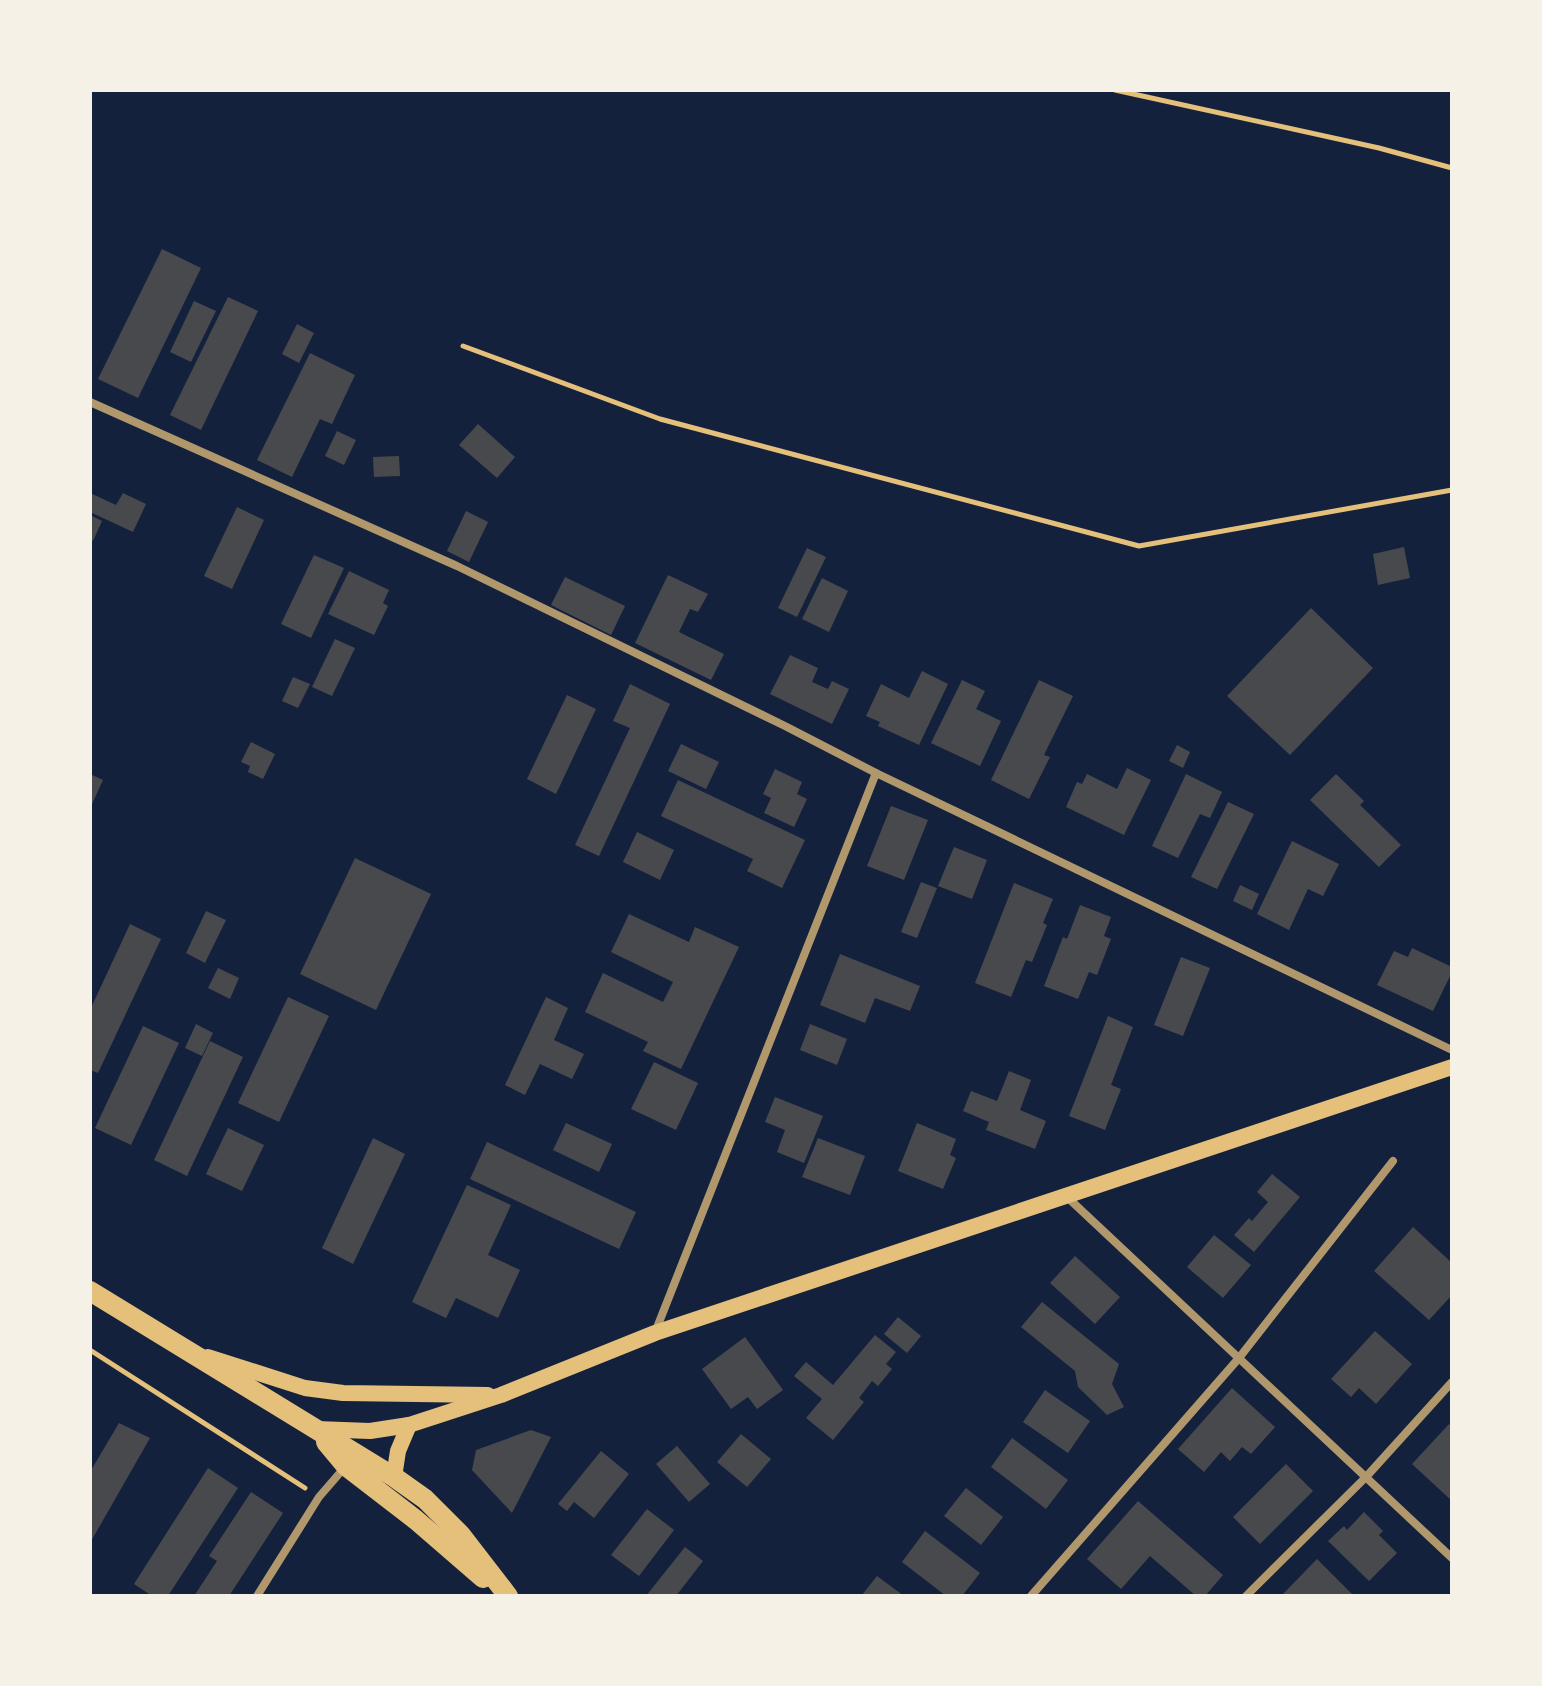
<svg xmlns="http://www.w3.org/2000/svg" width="1542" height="1686" viewBox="0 0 1542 1686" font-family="'Noto Sans',sans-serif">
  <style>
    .building { fill: #48494c }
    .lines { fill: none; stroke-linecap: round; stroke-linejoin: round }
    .path { stroke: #e5c07b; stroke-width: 5 }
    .minor { stroke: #b1986c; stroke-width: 8 }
    .secondary { stroke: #e5c07b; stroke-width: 16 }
    .primary { stroke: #e5c07b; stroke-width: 20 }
  </style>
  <rect width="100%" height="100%" fill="#14213d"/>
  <g class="building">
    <polygon points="162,249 201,268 138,398 98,379"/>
    <polygon points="228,297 258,311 201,430 170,415"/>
    <polygon points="194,301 216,311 191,362 170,352"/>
    <polygon points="297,324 314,333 299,363 282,354"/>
    <polygon points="310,353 355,375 332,424 320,419 292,477 257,460"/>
    <polygon points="478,424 515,457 497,478 459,445"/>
    <polygon points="337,431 356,440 344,465 325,456"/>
    <polygon points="399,456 400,476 374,477 373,457"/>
    <polygon points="90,493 116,505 123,493 146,504 133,532 90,512"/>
    <polygon points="237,507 264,520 232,589 204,576"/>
    <polygon points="466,511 488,522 469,562 447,551"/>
    <polygon points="90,515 102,521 93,541 90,539"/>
    <polygon points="1404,547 1410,578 1378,585 1373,554"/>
    <polygon points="807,548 826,557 797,617 778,608"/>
    <polygon points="314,555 344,568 311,638 281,624"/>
    <polygon points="349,571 389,590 383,603 388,606 374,635 328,614"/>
    <polygon points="668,575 708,594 698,612 690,609 679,632 724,654 711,680 635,643"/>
    <polygon points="565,577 625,606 611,635 551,605"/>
    <polygon points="822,578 848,591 829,632 802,619"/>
    <polygon points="1311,608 1373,668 1290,755 1227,696"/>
    <polygon points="335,639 355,648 332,696 312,687"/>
    <polygon points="790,655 818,668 812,682 828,689 832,681 849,689 832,724 770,694"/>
    <polygon points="922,671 948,684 919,745 878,726 880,722 866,716 881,684 909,698"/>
    <polygon points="293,677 310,684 298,708 282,701"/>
    <polygon points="962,680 985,691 976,709 1001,721 980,766 931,743"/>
    <polygon points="1039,680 1073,696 1044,755 1050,757 1029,799 991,780"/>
    <polygon points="630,684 670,704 599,856 575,845 630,728 613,721"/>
    <polygon points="567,695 596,709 556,794 527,779"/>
    <polygon points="251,742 275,754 263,779 248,772 250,766 241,762"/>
    <polygon points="681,744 719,762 706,789 668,771"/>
    <polygon points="1177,745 1190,752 1183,768 1169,761"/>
    <polygon points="1127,768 1151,780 1124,835 1066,807 1077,782 1082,784 1087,774 1117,789"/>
    <polygon points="775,769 802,782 797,794 807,799 794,827 764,813 771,798 763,794"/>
    <polygon points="90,774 103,780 92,804 90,803"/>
    <polygon points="1186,774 1222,792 1210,818 1200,814 1178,858 1152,846"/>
    <polygon points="1336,774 1364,801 1360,805 1401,845 1379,867 1310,800"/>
    <polygon points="678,780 805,840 782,888 747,871 753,859 661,816"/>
    <polygon points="1228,802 1254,814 1217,889 1191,877"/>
    <polygon points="891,806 928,820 904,880 867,866"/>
    <polygon points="637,832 674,850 660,880 623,862"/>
    <polygon points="1292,841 1339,864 1323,896 1308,889 1289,930 1257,914"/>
    <polygon points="954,847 987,860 972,899 938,886"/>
    <polygon points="355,858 431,894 376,1010 300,974"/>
    <polygon points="921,882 937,888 917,938 901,932"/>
    <polygon points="1014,883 1053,899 1043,923 1047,925 1032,962 1026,960 1011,997 975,983"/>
    <polygon points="1240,885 1259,894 1252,910 1233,901"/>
    <polygon points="1080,905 1111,917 1104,936 1111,939 1097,975 1089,972 1078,999 1044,986 1063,937 1067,939"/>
    <polygon points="206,911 226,920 205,963 186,953"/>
    <polygon points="629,914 689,942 695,927 739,947 681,1069 643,1051 648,1042 585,1012 603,973 663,1002 673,982 611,952"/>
    <polygon points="130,924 161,939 98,1073 90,1070 90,1010"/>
    <polygon points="1412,948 1452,967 1452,972 1433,1011 1377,985 1394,951 1408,957"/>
    <polygon points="840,954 920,986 910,1011 875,998 865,1023 820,1005"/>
    <polygon points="1181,957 1210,968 1183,1036 1154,1025"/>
    <polygon points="218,968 239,978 230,999 208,988"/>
    <polygon points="288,997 329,1016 279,1122 238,1103"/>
    <polygon points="546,997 568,1008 554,1040 584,1054 572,1079 540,1064 525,1095 505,1085"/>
    <polygon points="1108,1016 1133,1027 1111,1085 1121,1089 1105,1130 1069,1116"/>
    <polygon points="196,1024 213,1033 202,1056 185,1048"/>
    <polygon points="810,1024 847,1039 837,1065 800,1050"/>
    <polygon points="143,1026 179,1043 131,1145 95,1128"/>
    <polygon points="210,1041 243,1057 187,1176 154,1160"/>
    <polygon points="654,1062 698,1083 676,1130 631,1109"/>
    <polygon points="1009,1071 1031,1080 1020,1110 1046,1121 1035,1149 986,1130 989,1122 963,1111 971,1091 997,1101"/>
    <polygon points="775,1097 823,1116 804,1163 777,1152 785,1130 765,1122"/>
    <polygon points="566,1123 612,1144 599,1172 553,1150"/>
    <polygon points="917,1123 956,1139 950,1155 956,1158 943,1189 898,1171"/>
    <polygon points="228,1128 264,1145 242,1191 206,1174"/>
    <polygon points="373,1138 405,1154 353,1264 322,1248"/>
    <polygon points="818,1138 865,1156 850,1195 802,1177"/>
    <polygon points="487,1142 636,1212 619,1249 470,1179"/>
    <polygon points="1272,1174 1300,1197 1254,1252 1234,1235 1249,1218 1252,1221 1268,1202 1257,1192"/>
    <polygon points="467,1185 511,1205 488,1255 520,1270 498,1318 456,1298 446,1318 412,1302"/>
    <polygon points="1413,1227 1452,1263 1452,1295 1429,1320 1374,1271"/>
    <polygon points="1214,1235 1251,1265 1223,1298 1187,1267"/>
    <polygon points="1075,1256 1120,1297 1095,1324 1050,1283"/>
    <polygon points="1042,1302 1119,1364 1112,1384 1124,1407 1107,1415 1078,1387 1075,1371 1021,1327"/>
    <polygon points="898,1317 921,1336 907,1353 884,1334"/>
    <polygon points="1375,1331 1412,1364 1376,1404 1359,1388 1351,1397 1331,1379"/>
    <polygon points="875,1335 896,1352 886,1364 892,1369 878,1386 872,1381 859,1398 864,1402 833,1440 806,1418 822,1399 794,1376 806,1362 833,1385"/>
    <polygon points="745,1337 783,1390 757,1409 748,1397 731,1409 702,1369"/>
    <polygon points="1232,1388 1275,1427 1251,1454 1242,1447 1230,1461 1221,1452 1204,1472 1178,1449"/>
    <polygon points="1045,1390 1090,1421 1068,1453 1023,1422"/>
    <polygon points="119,1423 150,1438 90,1543 90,1472"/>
    <polygon points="1449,1424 1452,1427 1452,1501 1412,1464"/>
    <polygon points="531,1430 551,1437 512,1513 472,1470 476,1450"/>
    <polygon points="741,1434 771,1459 747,1487 717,1462"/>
    <polygon points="1012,1438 1068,1480 1046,1509 991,1467"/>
    <polygon points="677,1446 710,1484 689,1502 656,1464"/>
    <polygon points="601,1451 629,1474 594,1518 574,1502 567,1511 558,1504"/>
    <polygon points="1286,1464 1313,1491 1260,1544 1233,1517"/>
    <polygon points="208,1468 238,1488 168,1596 152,1596 134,1584"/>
    <polygon points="966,1488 1003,1517 981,1545 944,1516"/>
    <polygon points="251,1492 283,1513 229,1596 194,1596 217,1561 209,1556"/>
    <polygon points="1138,1501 1223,1575 1205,1596 1196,1596 1150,1556 1121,1589 1087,1559"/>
    <polygon points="647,1509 674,1530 639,1576 611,1555"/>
    <polygon points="1364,1512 1383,1531 1379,1535 1397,1553 1369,1581 1328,1541 1344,1526 1347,1530"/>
    <polygon points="925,1531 980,1573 962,1596 946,1596 902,1562"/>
    <polygon points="685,1547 703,1561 676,1596 646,1596"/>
    <polygon points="1317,1559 1354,1596 1285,1596 1283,1594"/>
    <polygon points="877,1576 904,1596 862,1595"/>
  </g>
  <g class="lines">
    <g class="path">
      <polyline points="1115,90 1379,148 1452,168"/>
      <polyline points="463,346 660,419 1139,546 1452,490"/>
      <polyline points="90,1350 305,1488"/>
    </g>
    <g class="minor">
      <polyline points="90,402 457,566 785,726 876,773 1452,1050"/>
      <polyline points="1066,1196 1452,1558"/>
      <polyline points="656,1330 876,773"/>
      <polyline points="257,1596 319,1497 345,1467"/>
      <polyline points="1031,1596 1239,1358 1393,1161"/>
      <polyline points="1246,1596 1366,1477 1452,1382"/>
    </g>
    <g class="secondary">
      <polyline points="208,1357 305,1388 343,1393 488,1395"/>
      <polyline points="316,1429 370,1431 409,1425 501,1395 655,1333 1452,1067"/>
      <polyline points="394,1477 398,1451 409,1425"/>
    </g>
    <g class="primary">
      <polyline points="90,1291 394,1477 425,1499 461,1535 508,1596"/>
      <polyline points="326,1442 346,1466 416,1520 483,1578"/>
    </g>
  </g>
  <rect width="1542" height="1686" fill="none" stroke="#f6f1e7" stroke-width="184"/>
</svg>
